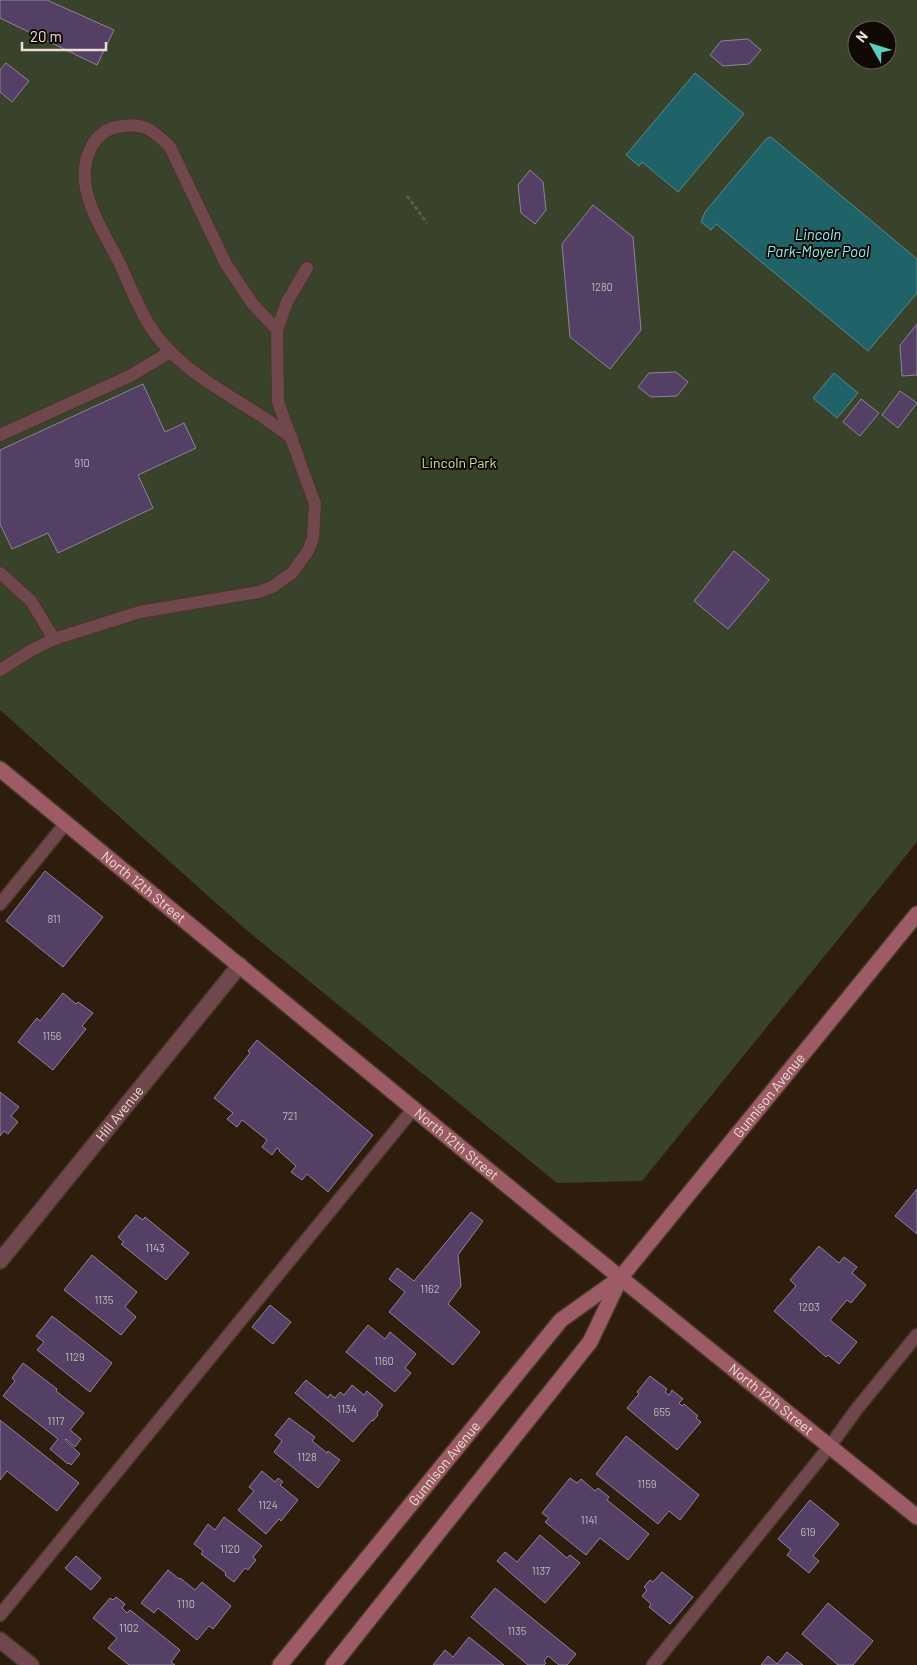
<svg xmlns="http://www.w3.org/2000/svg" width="917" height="1665" viewBox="0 0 917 1665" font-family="Barlow,sans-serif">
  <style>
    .green { fill: #39422a; fill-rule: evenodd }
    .water { fill: #1f6267; stroke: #5c8788 }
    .building { fill: #554065; stroke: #8f829a }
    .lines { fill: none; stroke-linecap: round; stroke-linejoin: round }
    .lane-casing { stroke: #483829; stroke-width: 15 }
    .street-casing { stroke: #483829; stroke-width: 18 }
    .secondary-casing { stroke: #483829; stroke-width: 18 }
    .path { stroke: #675749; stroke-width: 3; stroke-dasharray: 4 2.5; stroke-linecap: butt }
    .lane { stroke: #70474c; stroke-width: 12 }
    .street { stroke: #70474c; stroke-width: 15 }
    .secondary { stroke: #9d5c65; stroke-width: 15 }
    .labels { text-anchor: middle; stroke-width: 4; stroke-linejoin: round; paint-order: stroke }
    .number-label { font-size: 11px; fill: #c5b6b9 }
    .park-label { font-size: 14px; fill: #c6e19b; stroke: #100904 }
    .street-label { font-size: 14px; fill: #eaded5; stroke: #100904 }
    .water-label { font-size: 15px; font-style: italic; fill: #8af0f8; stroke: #100904 }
  </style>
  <rect width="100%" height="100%" fill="#2e1d0d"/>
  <path class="green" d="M0 0H917V842L642 1181 557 1183 244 928 0 710ZM857 30H887V60H857Z"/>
  <g class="water">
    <polygon points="695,73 744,114 678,192 642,162 639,166 626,155"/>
    <polygon points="771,137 917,259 917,293 868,351 716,224 711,230 701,222 705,212 767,138"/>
    <polygon points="834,373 858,393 837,418 813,398"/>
  </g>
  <g class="building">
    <polygon points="0,0 47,0 114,30 97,65 0,18"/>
    <polygon points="748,39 761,50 749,64 723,66 710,55 721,41"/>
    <polygon points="6,63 29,81 12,102 0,92 0,70"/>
    <polygon points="530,170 543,182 546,210 535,224 521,213 518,185"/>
    <polygon points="593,205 633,237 641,330 610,369 570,337 562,244"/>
    <polygon points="917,324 917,375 902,376 900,345"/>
    <polygon points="676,372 688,382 677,396 651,397 638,387 649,373"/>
    <polygon points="143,384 165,432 184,423 196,448 138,475 153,508 58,553 48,533 12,549 0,524 0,450"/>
    <polygon points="900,391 917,403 898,428 882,415"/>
    <polygon points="861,399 879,413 860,436 843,422"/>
    <polygon points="734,551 769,580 728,629 694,601"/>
    <polygon points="45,871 103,917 63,967 6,921"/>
    <polygon points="63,993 76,1004 78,1002 93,1013 82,1026 86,1029 53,1070 18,1042 37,1018 40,1021"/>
    <polygon points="257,1040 373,1135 328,1192 307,1174 302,1180 291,1172 296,1166 279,1151 280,1150 277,1148 272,1155 262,1147 267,1140 242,1120 237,1127 227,1119 233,1113 214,1098 250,1053 248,1051"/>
    <polygon points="0,1092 19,1107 11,1116 18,1122 8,1134 4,1131 0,1136"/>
    <polygon points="917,1189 917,1234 895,1216"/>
    <polygon points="471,1212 483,1221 458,1255 461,1286 448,1304 480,1332 453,1365 389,1312 405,1292 389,1279 397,1268 414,1281"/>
    <polygon points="136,1215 143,1220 145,1217 189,1253 166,1280 121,1244 124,1242 118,1237"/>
    <polygon points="819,1246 839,1263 844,1257 857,1267 852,1273 866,1285 851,1303 847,1300 830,1320 857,1342 839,1364 828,1355 826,1357 774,1311 796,1286 790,1280"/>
    <polygon points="92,1255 137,1292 125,1307 136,1317 121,1335 64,1290"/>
    <polygon points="270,1305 291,1322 273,1344 252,1327"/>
    <polygon points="52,1316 112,1363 90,1392 37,1350 44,1342 36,1336"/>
    <polygon points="368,1325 385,1339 390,1332 416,1354 405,1368 411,1373 395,1392 346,1352"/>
    <polygon points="23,1363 57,1389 56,1391 84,1413 70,1430 81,1439 75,1447 66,1439 65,1440 80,1454 71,1465 69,1463 68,1464 50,1449 58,1439 3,1396 15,1381 12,1378"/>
    <polygon points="650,1376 667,1389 665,1392 669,1395 672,1390 683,1399 679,1403 682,1406 684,1404 698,1416 696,1418 701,1422 677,1450 627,1408 639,1394 637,1392"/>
    <polygon points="306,1380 328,1398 330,1394 335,1398 340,1392 344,1395 352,1385 364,1395 367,1391 383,1405 377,1413 378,1415 373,1421 372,1420 353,1442 295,1393"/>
    <polygon points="289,1418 315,1437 312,1441 327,1453 328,1451 340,1460 318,1488 274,1452 282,1441 275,1435"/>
    <polygon points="0,1420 79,1483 57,1511 7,1471 0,1480"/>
    <polygon points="626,1436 699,1495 680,1520 669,1511 658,1524 596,1474"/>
    <polygon points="262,1471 275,1482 278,1478 283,1482 280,1485 298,1500 281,1521 279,1519 266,1534 238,1510 254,1491 249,1487"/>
    <polygon points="570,1478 577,1483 581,1479 595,1491 598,1488 609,1497 607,1500 649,1534 628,1560 600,1538 586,1555 545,1522 549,1518 542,1513"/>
    <polygon points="810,1500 839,1524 813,1556 819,1561 809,1573 787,1555 791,1550 778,1539"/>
    <polygon points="224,1517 262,1546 253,1557 256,1560 248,1570 245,1568 234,1582 225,1575 226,1573 201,1554 203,1551 194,1544 208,1524 215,1530"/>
    <polygon points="540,1535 567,1558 570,1555 580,1563 545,1603 497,1561 505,1552 517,1562"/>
    <polygon points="76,1556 101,1578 91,1590 65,1568"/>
    <polygon points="168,1570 179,1579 180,1578 195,1590 202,1582 231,1606 213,1629 209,1626 197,1640 158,1608 154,1613 141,1603"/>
    <polygon points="662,1572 693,1597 670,1624 649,1607 651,1604 642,1596 647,1590 644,1587 650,1580 653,1582"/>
    <polygon points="495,1588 576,1654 567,1665 559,1665 548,1656 544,1661 546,1663 544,1665 528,1665 471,1617"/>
    <polygon points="116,1597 125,1604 122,1608 127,1613 130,1610 180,1650 171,1662 175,1665 129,1665 108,1648 117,1638 93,1618 110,1598 113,1600"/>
    <polygon points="828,1603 873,1641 853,1665 838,1665 802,1634"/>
    <polygon points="469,1637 504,1665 433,1665 445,1650 453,1657"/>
    <polygon points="787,1652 803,1665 761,1665 768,1656 777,1664"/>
  </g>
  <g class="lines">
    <defs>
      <g id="lane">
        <path d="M277 330 252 303 226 264 170 147C152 129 144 122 117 127 93 131 83 159 85 181 87 208 108 240 120 264 129 284 137 304 148 323 172 364 216 387 255 412 268 420 280 429 292 438"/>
        <polyline points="0,435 130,376 170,352"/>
        <polyline points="0,573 31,601 54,639"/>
        <polyline points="0,670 30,651 54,639 140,612 259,592 272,587 292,573 308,551 313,538 315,504 278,402 277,330 287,302 307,268"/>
        <polyline points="0,904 66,823"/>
        <polyline points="0,1615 414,1108"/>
        <polyline points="653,1665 830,1446 856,1410 917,1335"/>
      </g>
      <g id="street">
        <path id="s1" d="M0 1261 240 965"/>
        <polyline points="0,1640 31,1665"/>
      </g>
      <g id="secondary">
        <path id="s2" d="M0 769 560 1229 917 1517"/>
        <path id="s3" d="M280 1665 561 1320 620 1278"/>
        <path id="s4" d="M333 1665 590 1342 621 1277 917 914"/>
      </g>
    </defs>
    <use href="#lane" class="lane-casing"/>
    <use href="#street" class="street-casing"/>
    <use href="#secondary" class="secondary-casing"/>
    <polyline class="path" points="407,196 427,223"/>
    <use href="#lane" class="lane"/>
    <use href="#street" class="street"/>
    <use href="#secondary" class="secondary"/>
  </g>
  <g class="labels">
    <g class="number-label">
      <text x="602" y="291">1280</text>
      <text x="82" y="467">910</text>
      <text x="54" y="923">811</text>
      <text x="52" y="1040">1156</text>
      <text x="290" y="1120">721</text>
      <text x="155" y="1252">1143</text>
      <text x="430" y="1293">1162</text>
      <text x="104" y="1304">1135</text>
      <text x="809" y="1311">1203</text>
      <text x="75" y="1361">1129</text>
      <text x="384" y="1365">1160</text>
      <text x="347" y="1413">1134</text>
      <text x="662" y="1416">655</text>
      <text x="56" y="1425">1117</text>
      <text x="307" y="1461">1128</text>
      <text x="647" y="1488">1159</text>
      <text x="268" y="1509">1124</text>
      <text x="589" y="1524">1141</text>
      <text x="808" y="1536">619</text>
      <text x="230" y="1553">1120</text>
      <text x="541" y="1575">1137</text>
      <text x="186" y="1608">1110</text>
      <text x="129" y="1632">1102</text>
      <text x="517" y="1635">1135</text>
    </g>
    <g class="park-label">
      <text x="459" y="468">Lincoln Park</text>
    </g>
    <g class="street-label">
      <text dy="5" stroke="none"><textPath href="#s2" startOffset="186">North 12th Street</textPath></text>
      <text dy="5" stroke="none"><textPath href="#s4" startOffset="719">Gunnison Avenue</textPath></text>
      <text dy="5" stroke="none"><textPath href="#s1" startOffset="190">Hill Avenue</textPath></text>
      <text dy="5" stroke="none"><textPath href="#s2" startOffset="591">North 12th Street</textPath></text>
      <text dy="5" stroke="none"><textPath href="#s2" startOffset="996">North 12th Street</textPath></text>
      <text dy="5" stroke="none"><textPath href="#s3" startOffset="260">Gunnison Avenue</textPath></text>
    </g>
    <g class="water-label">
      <text x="818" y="240">Lincoln<tspan x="818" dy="17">Park-Moyer Pool</tspan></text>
    </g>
  </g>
  <g transform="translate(872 45) rotate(309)"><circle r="24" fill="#100904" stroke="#675e58"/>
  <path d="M0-4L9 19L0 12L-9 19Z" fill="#5bcebc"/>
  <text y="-8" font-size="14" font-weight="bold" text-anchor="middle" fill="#eaded5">N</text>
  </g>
  <path d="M22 42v8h84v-8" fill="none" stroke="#eaded5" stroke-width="2.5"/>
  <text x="30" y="42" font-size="15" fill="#eaded5" stroke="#100904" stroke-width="4" paint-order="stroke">20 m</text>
</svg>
